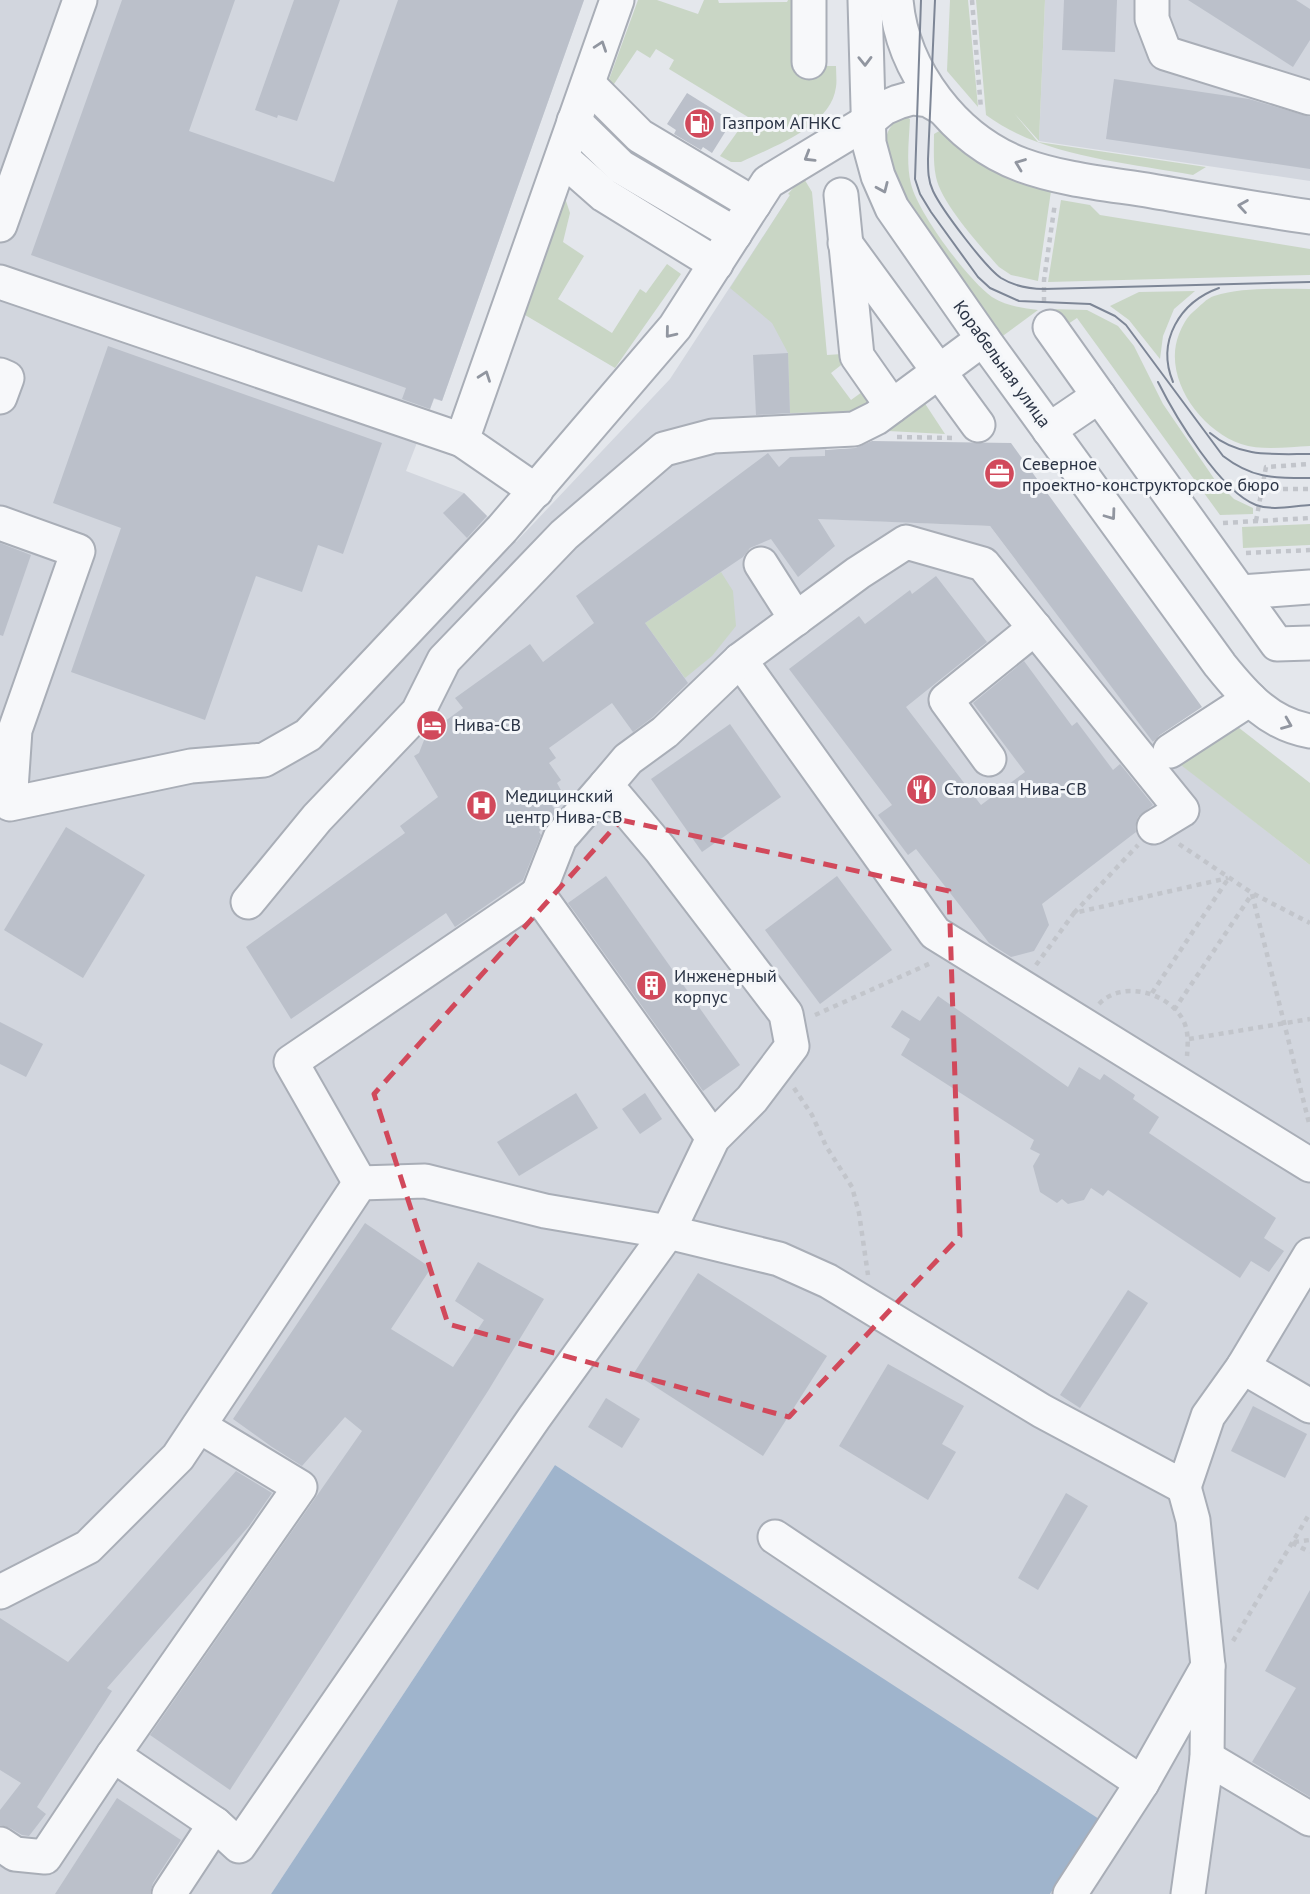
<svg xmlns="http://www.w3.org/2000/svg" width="1310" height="1894" viewBox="0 0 1310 1894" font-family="'PT Sans',sans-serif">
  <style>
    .built { fill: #d2d6de }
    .green { fill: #c9d6c5 }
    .water { fill: #9fb4cc }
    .building { fill: #bbc0ca }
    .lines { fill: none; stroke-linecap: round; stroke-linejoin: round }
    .minor-casing { stroke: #a9aeb7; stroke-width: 37 }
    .path { stroke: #c2c5cb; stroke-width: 4.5; stroke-dasharray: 5 5; stroke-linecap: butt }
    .minor { stroke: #f7f8fa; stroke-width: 33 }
    .tram { stroke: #7d8696; stroke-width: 2 }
    .oneway { stroke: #9196a0 }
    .marked { fill: none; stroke: #d1495b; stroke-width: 5; stroke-dasharray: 14 9; stroke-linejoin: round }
    .labels { text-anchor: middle; stroke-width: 6; stroke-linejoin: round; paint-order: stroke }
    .poi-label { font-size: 18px; fill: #2b3445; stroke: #f4f6f9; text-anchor: start }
    .street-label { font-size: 18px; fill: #2b3445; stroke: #f4f6f9 }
  </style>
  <rect width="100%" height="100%" fill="#e4e7ec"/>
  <g class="built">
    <polygon points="0,0 584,0 442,401 434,399 406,471 464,493 493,522 516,542 670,379 790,195 826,412 827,519 990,526 1155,744 1310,865 1310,1894 1050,1894 1098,1820 555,1465 271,1894 0,1894"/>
    <polygon points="1045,0 1310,0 1310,181 1039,141"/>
  </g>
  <g class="green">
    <path d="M638 0H657L698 14 704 0H718L719 3 787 2 788 0H795V66H836C836 73 837 81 836 87 831 127 772 147 741 162H731L720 156 748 117 669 69 674 60 656 49 650 58 637 50 612 87 607 85Z"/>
    <polygon points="950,0 968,0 978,107 947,71"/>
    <path d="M976 0H1045L1039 141 1014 113 1038 142 1206 167 1193 175C1125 162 1043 157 986 115Z"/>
    <path d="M905 116 910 119C909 140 906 164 911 184 918 213 968 280 992 297 1006 306 1022 308 1038 310L1000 338C973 299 883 183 886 140 887 128 895 120 905 116Z"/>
    <path d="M941 130C972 161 1009 181 1051 191L1038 281 1011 275 999 267C981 247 941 203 936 177 933 163 934 148 934 134Z"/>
    <polygon points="803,177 812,192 827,355 842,354 845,362 831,373 851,400 862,392 869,395 868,408 826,421 825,412 790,413 788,353 772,323 730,288 790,195 788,194"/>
    <polygon points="565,198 570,213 563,242 584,256 558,299 612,333 640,289 646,293 667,264 681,274 615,368 525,315"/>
    <polygon points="1061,200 1090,205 1100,215 1310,249 1310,275 1048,282"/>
    <path d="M1310 289V446C1288 447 1262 451 1241 444 1200 430 1162 377 1179 334 1183 325 1186 318 1193 312 1199 307 1207 298 1214 296 1244 287 1279 289 1310 289Z"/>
    <polygon points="1195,291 1174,309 1163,336 1160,359 1129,320 1110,306 1139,292"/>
    <polygon points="1049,309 1087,310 1118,326 1134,346 1163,404 1215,480 1234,499 1253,508 1253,514 1220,515 1077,318 1065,326 1061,325"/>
    <polygon points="922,399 945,434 888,431 887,428"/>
    <polygon points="1310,524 1310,545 1243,548 1242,527"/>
    <polygon points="721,572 733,591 736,626 712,656 685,678 645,623"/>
    <polygon points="1234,724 1310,783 1310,865 1177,762"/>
  </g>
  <polygon class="water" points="555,1465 1099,1819 1050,1894 271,1894"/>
  <g class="building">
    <polygon points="122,0 235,0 189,131 334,182 398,0 584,0 442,401 434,398 430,409 402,399 406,388 31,255"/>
    <polygon points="294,0 340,0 297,121 278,115 277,118 255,110"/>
    <polygon points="1064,0 1117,0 1115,52 1062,50"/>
    <polygon points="1188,0 1296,0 1310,9 1310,40 1293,67"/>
    <polygon points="1114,79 1249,99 1310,117 1310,169 1106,139"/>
    <polygon points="687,93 732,121 712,153 703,147 701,150 674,134 676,130 667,124"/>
    <polygon points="108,346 382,443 343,554 318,545 302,592 256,576 205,720 71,672 121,528 53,503"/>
    <polygon points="788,353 790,413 756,415 753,355"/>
    <polygon points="872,441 1011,443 1202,707 1160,735 1153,742 990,526 818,519 835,546 798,577 771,539 750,548 743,557 645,623 688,683 653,717 633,732 612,703 549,748 556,758 549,763 561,780 557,783 563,794 549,802 557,812 539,832 541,835 523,880 455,927 446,913 291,1019 246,947 405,833 400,826 438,797 414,756 419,753 426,735 463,708 455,698 530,644 543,662 594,623 576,596 768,453 779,467 790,457 825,456 825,450 855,448"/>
    <polygon points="464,493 487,516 467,538 443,513"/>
    <polygon points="0,543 31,555 3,636 0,635"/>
    <polygon points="936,576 987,642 906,707 981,805 1025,772 973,703 1024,661 1072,726 1077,722 1113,770 1120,764 1153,805 1138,817 1135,827 1136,832 1042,904 1049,925 1034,951 1011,957 989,943 916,849 908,855 878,815 892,805 789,669 859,616 865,624 910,590 912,594"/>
    <polygon points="730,724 781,797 702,852 651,779"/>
    <polygon points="66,827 145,875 83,978 4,930"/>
    <polygon points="606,876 740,1065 703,1091 568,903"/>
    <polygon points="837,876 892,950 820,1004 765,930"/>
    <polygon points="938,996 1068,1087 1079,1067 1100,1080 1104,1074 1135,1095 1133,1099 1159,1117 1149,1133 1276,1218 1264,1238 1284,1251 1269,1272 1251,1261 1240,1278 1108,1190 1103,1196 1091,1188 1084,1200 1068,1204 1062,1199 1057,1203 1040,1192 1033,1166 1040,1154 1030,1149 1034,1140 901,1055 910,1039 891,1027 902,1010 920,1021"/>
    <polygon points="0,1022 43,1044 26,1077 0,1064"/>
    <polygon points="576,1093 598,1128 519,1176 497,1142"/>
    <polygon points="645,1093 662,1119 640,1134 622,1109"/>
    <polygon points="365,1223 431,1268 391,1329 453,1367 484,1320 455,1301 478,1262 544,1299 488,1391 230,1790 150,1735 362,1431 345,1417 302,1466 272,1447 233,1419"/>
    <polygon points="698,1273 827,1356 763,1456 634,1373"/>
    <polygon points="1128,1290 1148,1303 1080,1408 1060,1395"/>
    <polygon points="888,1364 964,1406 942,1444 956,1452 928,1500 839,1446"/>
    <polygon points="606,1398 640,1419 622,1448 588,1427"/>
    <polygon points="1253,1406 1307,1434 1285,1478 1231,1451"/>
    <polygon points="236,1471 272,1493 249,1526 107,1688 112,1691 37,1807 46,1814 29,1836 22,1835 10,1828 0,1825 0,1810 21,1783 0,1770 0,1618 68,1662"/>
    <polygon points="1066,1493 1088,1506 1038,1590 1018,1578"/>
    <polygon points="1310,1590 1310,1797 1252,1762 1296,1688 1265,1671"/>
    <polygon points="117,1798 181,1840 153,1883 150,1894 55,1894"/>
  </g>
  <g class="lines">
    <defs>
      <g id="minor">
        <polyline points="809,0 809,62"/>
        <path d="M865 0 869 143 878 176 892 208 986 343 1220 665C1245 696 1269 724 1310 731"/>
        <path d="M896 0C902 71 955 140 1022 165 1063 180 1109 184 1152 191 1205 200 1257 209 1310 217"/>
        <polyline points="1152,0 1152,19 1165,53 1310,98"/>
        <polyline points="588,84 640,136 754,204"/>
        <polyline points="574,121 621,167 735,234"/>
        <polyline points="562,158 604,195 716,264"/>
        <polyline points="841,195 857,356 892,406"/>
        <polyline points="0,225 80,0"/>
        <polyline points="845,243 978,425"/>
        <polyline points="0,282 462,440 536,491"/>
        <polyline points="0,375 7,378 0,397"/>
        <polyline points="1099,396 1277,644 1310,643"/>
        <polyline points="1049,430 1099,396 1050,327"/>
        <polyline points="462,440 617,0"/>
        <polyline points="0,523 78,551 15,730 10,804 191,766 264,760 308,735 502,529 675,327 768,182 867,122 884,108 898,102 912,98 928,100 942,108"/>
        <polyline points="761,564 796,619"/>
        <polyline points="1241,592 1310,587"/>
        <polyline points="740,660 935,933 1310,1165"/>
        <polyline points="1170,751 1250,699"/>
        <polyline points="989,759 946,700 1035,628"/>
        <polyline points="606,785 560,838 538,894 713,1138"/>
        <polyline points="248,902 317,818 418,712 444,660 564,535 664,449 713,436 854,429 876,418 983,339"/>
        <polyline points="360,1183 291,1062 538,894"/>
        <polyline points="1243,1367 1310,1406"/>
        <polyline points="199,1426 300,1487 113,1755 215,1824 239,1846 534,1418 668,1232 713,1138 752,1099 792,1046 786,1014 660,849 606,785 628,759 665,732 740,660 858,573 906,542 983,564 1182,810 1154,827"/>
        <polyline points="1184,1487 1193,1520 1208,1666 1207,1758 1188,1894"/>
        <polyline points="775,1537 1142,1783 1208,1666"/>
        <polyline points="0,1592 88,1547 178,1457 360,1183 425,1181 545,1211 668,1232 779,1259 828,1281 1042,1411 1184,1487 1208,1416 1243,1367 1310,1255"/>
        <polyline points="1207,1758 1310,1819"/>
        <polyline points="0,1844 15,1854 45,1857 113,1755"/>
        <polyline points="169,1894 215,1824"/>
        <polyline points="1070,1894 1142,1783"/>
      </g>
    </defs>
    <use href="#minor" class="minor-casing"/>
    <g class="path">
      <polyline points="972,0 981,109"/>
      <polyline points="1044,302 1044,280 1055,203"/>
      <polyline points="897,437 955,438"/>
      <polyline points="1263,489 1310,489"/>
      <polyline points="1256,521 1266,467 1310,464"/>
      <polyline points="1223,523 1310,518"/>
      <polyline points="1246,553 1310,550"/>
      <polyline points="1179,844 1252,893 1310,923"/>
      <polyline points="1252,894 1310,1127"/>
      <polyline points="1074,913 1138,845"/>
      <polyline points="1036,965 1074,913 1228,878"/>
      <polyline points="1152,993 1228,879"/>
      <path d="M1099 1004C1122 980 1166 992 1182 1018 1189 1030 1188 1043 1187 1056"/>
      <polyline points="1174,1010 1252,894"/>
      <polyline points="815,1015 931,963"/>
      <polyline points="1189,1039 1310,1019"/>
      <polyline points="794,1088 812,1115 826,1146 852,1187 859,1213 868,1275"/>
      <polyline points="1294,1542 1310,1540"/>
      <polyline points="1292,1543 1310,1552"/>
      <polyline points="1233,1641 1310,1513"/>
    </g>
    <use href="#minor" class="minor"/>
    <g class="tram">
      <path d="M921 0 915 179 920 194 931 212 978 277 990 288 1019 301 1090 304 1115 316 1126 325 1223 456C1253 479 1274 478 1310 478"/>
      <path d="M935 0 928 159C928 170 928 181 933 191 942 210 985 267 1001 278 1014 286 1029 289 1044 289L1310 282"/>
      <path d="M1158 382C1175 416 1220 491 1256 505 1272 511 1293 506 1310 505"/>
      <path d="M1173 382C1156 341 1180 302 1219 288"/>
      <path d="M1210 433C1239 458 1275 454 1310 454"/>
    </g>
  </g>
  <defs><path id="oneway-chevron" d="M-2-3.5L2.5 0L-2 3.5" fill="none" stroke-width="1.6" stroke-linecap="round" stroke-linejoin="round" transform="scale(1.75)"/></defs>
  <g class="oneway">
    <use href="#oneway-chevron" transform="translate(601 46) rotate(-71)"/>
    <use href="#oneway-chevron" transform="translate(865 61) rotate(89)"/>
    <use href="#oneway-chevron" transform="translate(809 157) rotate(149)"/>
    <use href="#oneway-chevron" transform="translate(1020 164) rotate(-159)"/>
    <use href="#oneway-chevron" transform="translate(883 188) rotate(66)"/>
    <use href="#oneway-chevron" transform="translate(1243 206) rotate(-171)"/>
    <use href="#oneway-chevron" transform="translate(670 333) rotate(129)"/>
    <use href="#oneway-chevron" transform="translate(485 376) rotate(-70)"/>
    <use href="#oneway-chevron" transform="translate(1111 515) rotate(54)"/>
    <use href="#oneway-chevron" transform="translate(1287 724) rotate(22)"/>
  </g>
  <path class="marked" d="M621 820 949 891 960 1236 789 1417 448 1324 374 1094Z"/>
  <defs>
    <symbol id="fuel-disc" viewBox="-11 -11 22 22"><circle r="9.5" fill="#d1495b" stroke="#f4f6f9"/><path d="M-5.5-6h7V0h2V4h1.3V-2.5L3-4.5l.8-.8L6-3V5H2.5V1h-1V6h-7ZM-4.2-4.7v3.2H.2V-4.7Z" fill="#fff"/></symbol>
    <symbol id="office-disc" viewBox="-11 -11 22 22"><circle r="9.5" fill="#d1495b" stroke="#f4f6f9"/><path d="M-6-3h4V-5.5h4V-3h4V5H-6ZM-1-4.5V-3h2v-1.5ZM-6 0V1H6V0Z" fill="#fff"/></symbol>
    <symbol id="hotel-disc" viewBox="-11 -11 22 22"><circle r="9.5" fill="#d1495b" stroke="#f4f6f9"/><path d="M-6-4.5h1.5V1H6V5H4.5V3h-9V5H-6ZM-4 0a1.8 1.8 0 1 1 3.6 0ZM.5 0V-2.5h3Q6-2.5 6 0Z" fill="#fff"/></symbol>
    <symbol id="restaurant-disc" viewBox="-11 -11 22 22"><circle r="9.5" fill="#d1495b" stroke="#f4f6f9"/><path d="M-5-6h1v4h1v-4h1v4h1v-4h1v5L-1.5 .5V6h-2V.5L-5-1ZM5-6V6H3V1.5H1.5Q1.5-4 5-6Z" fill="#fff"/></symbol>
    <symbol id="hospital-disc" viewBox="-11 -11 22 22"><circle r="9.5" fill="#d1495b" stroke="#f4f6f9"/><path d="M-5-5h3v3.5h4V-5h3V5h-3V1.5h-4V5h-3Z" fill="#fff"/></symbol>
    <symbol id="building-disc" viewBox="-11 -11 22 22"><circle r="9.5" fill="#d1495b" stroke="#f4f6f9"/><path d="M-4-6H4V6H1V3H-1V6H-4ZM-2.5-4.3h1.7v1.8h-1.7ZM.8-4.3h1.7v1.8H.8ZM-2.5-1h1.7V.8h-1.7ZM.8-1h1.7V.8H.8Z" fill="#fff"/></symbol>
  </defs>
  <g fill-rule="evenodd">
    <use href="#fuel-disc" x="682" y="106" width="35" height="35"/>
    <use href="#office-disc" x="982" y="456" width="35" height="35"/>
    <use href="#hotel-disc" x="414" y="708" width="35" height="35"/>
    <use href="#restaurant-disc" x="904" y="772" width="35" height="35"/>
    <use href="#hospital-disc" x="464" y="788" width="35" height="35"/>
    <use href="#building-disc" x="634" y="968" width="35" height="35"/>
  </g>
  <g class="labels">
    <g class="poi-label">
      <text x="722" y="129">Газпром АГНКС</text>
      <text x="1022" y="470">Северное<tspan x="1022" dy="21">проектно-конструкторское бюро</tspan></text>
      <text x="454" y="731">Нива-СВ</text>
      <text x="944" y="795">Столовая Нива-СВ</text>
      <text x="505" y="802">Медицинский<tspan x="505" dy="21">центр Нива-СВ</tspan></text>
      <text x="674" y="982">Инженерный<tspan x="674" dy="21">корпус</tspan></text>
    </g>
    <g class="street-label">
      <text transform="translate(1002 364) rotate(54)" y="6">Корабельная улица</text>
    </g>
  </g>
</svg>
